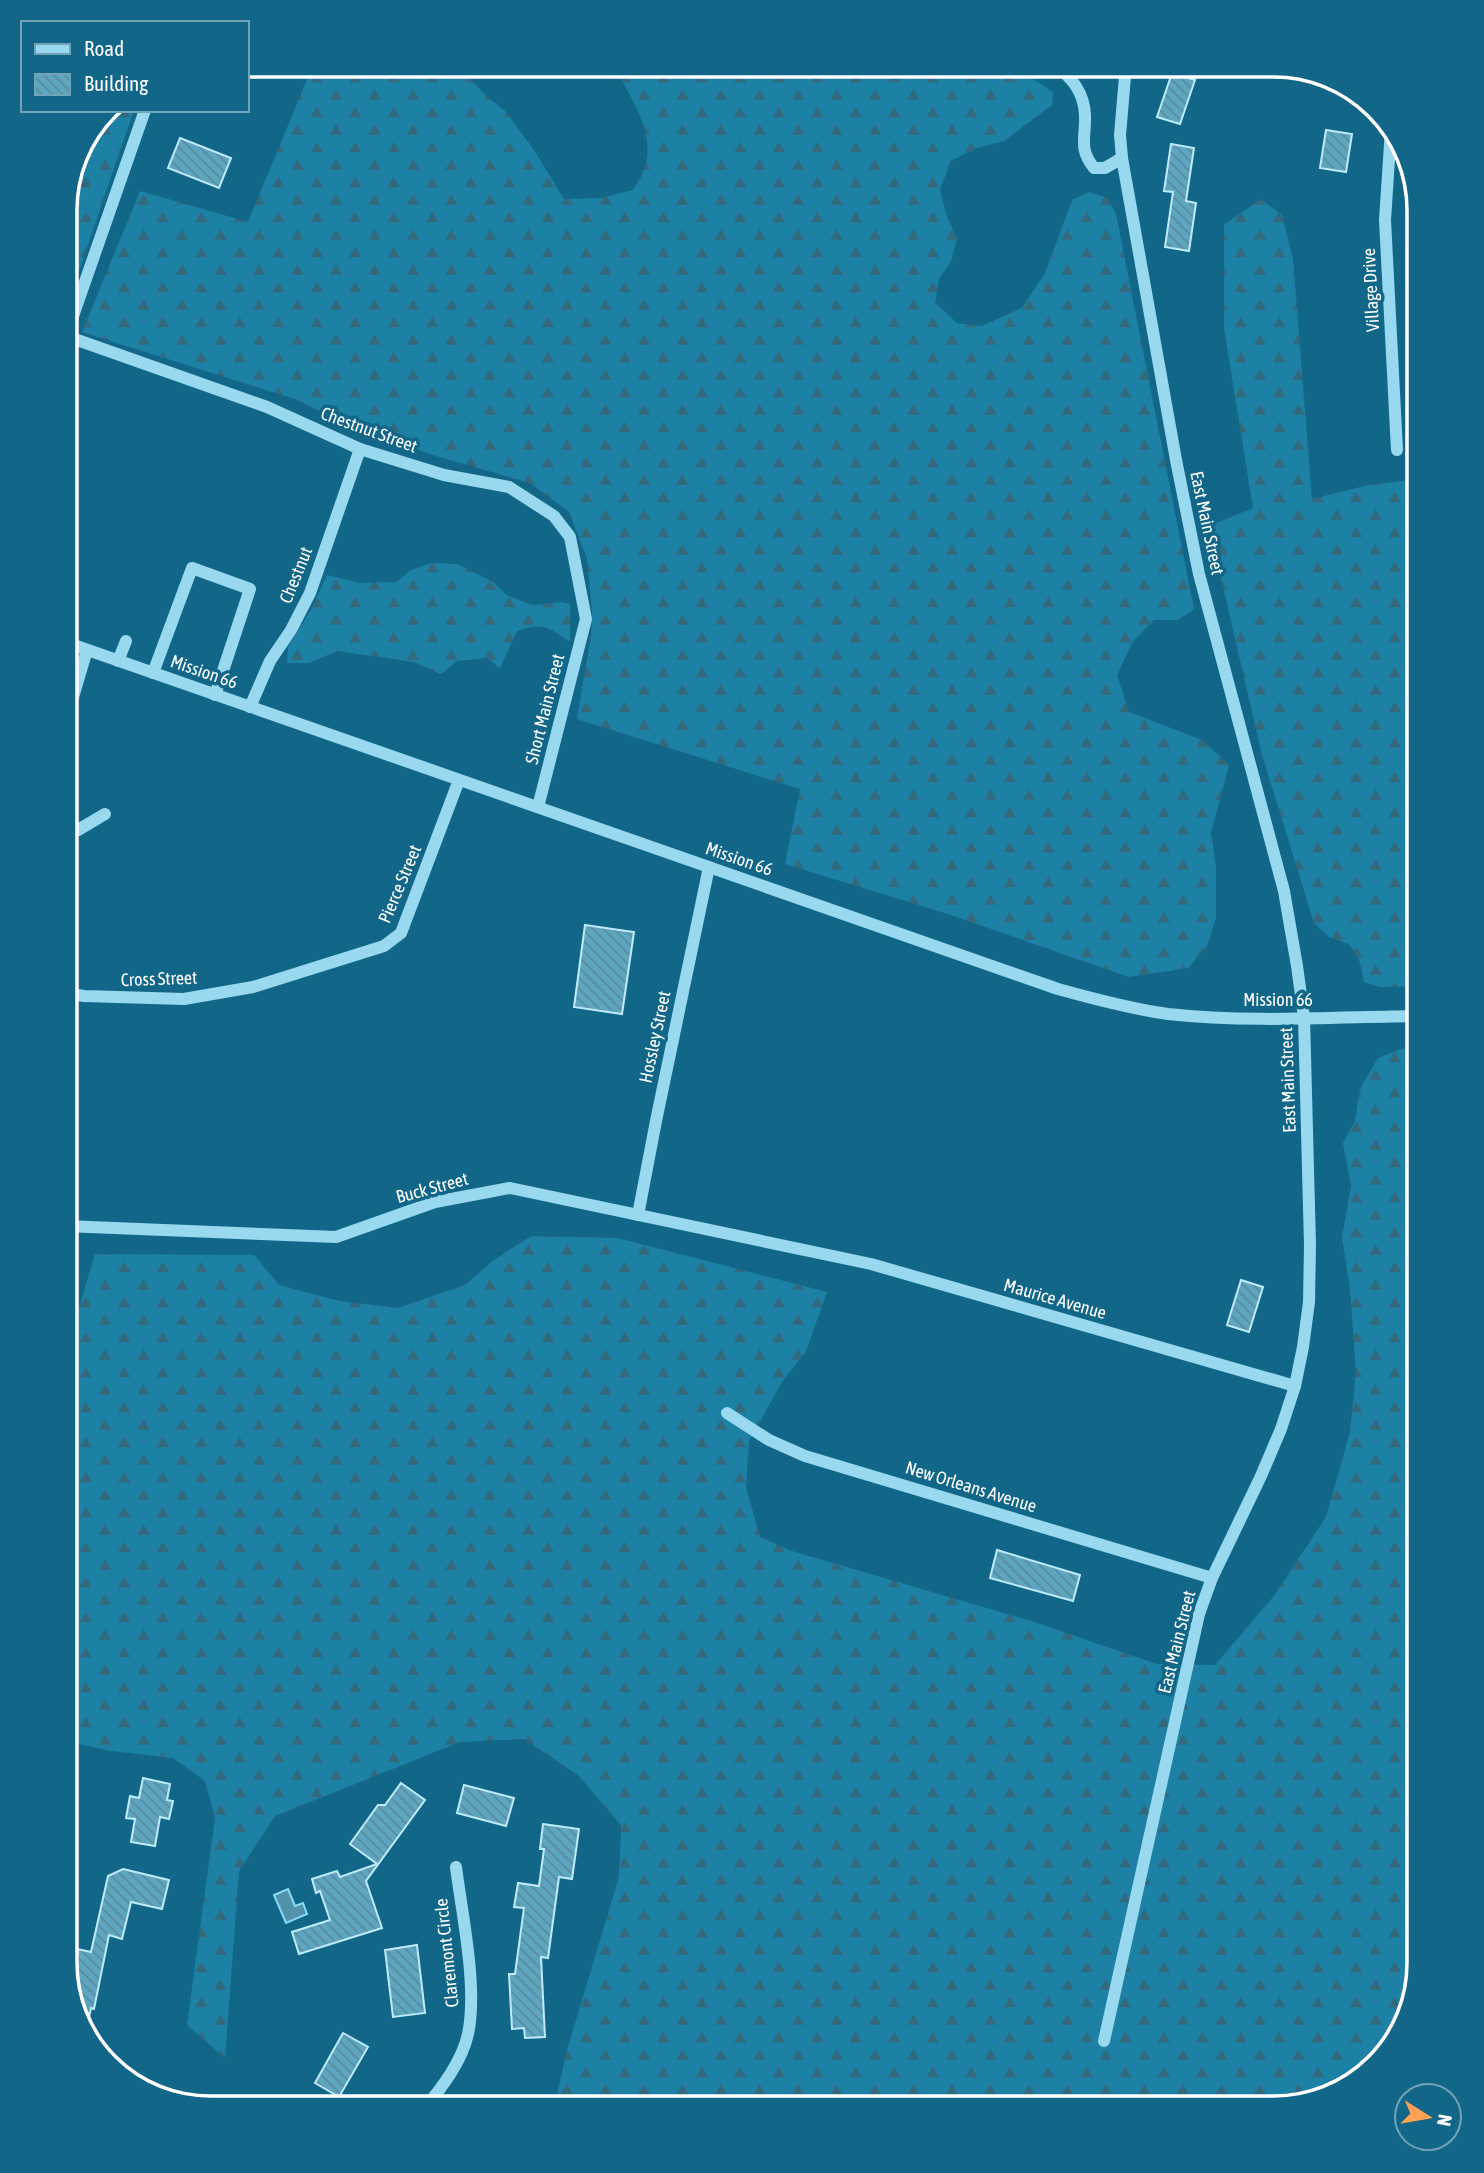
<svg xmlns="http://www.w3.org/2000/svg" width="1484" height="2173" viewBox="0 0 1484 2173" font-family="'Asap Condensed',sans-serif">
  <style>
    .forest { fill: url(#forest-firs) }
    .water { fill: #5392ab; stroke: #89d8f4; stroke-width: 2 }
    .building { fill: url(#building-back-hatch); stroke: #beebfc; stroke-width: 2 }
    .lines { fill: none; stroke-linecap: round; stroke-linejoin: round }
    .minor { stroke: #98d9f0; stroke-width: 12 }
    .labels { text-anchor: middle; stroke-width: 7; stroke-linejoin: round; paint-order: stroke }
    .street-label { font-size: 18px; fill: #fff; stroke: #126789 }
    .rim { fill: none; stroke: #fff; stroke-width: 3.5 }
  </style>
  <defs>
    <pattern id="forest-firs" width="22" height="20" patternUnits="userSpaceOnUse" patternTransform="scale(1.75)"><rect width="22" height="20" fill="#1d80a5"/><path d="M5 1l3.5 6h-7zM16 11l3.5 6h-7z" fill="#32697d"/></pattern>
    <pattern id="building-back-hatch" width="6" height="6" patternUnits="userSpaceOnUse" patternTransform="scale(1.75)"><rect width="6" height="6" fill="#5ea6c0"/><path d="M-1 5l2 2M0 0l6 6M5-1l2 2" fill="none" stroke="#598b9d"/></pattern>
  </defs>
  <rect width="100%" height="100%" fill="#126789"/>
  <g class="forest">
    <path d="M313 65H451L465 73 485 95 505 111 534 150 564 199 602 198 633 190C638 182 644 173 646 164 654 129 629 95 614 65H856L859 70 895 80 945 74 975 65 1031 78 1053 92 1052 105 1004 141 974 149 951 161 940 189 946 214 957 239 951 261 939 279 935 303 957 323 982 326 1022 308 1045 273 1072 200 1089 192 1107 198 1116 214 1194 609 1178 620H1154L1133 641 1117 675 1129 712 1202 740 1229 765 1211 833 1216 867V918L1207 946 1188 968 1129 977 948 914 785 864 800 789 577 719 591 636 592 610 587 558 569 512 530 483 436 456 345 424 298 400 82 332 140 191 248 222Z"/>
    <polygon points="105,110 134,110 65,312 65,201 76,154"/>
    <polygon points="1261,199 1282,215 1293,259 1312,499 1369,485 1419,479 1419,986 1380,987 1364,982 1359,959 1349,944 1329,937 1314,923 1262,755 1209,526 1253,508 1224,328 1224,225"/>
    <path d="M432 563 457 564 493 582 508 596 533 605 563 602 570 604V642C547 627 544 622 517 631L500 668 487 658 457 661 441 674 414 662 338 651 308 663H287L288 647 312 608 327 575 359 583 396 582 411 570Z"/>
    <polygon points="1409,1046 1419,1046 1419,1963 1400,2036 1346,2089 1274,2108 554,2108 567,2050 619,1877 621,1825 579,1776 524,1739 460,1742 275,1816 239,1871 225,2058 187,2025 215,1818 205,1781 173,1758 111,1751 65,1741 65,1321 75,1321 95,1254 254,1255 279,1285 339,1301 398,1308 465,1285 494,1260 531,1236 618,1238 827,1292 806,1351 782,1382 749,1441 746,1487 760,1537 792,1551 1031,1621 1157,1664 1215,1665 1274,1596 1326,1517 1350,1432 1356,1372 1350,1289 1342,1237 1351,1186 1343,1143 1355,1121 1360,1089 1378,1058"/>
  </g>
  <polygon class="water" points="288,1889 295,1906 303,1903 307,1914 286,1923 274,1895"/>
  <g class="building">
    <polygon points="1172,73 1195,80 1180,124 1157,117"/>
    <polygon points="1326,130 1352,134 1346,172 1320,168"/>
    <polygon points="180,138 231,158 219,188 168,168"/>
    <polygon points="1171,144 1194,148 1186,201 1196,203 1189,251 1165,247 1173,192 1164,191"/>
    <polygon points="585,925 634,932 622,1014 574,1007"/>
    <polygon points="1241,1280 1263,1287 1249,1332 1227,1325"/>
    <polygon points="997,1550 1080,1575 1073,1601 990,1578"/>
    <polygon points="143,1778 170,1784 167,1800 173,1801 169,1819 160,1817 155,1846 131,1842 135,1819 126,1818 130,1796 139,1798"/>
    <polygon points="401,1783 425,1800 366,1881 382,1928 299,1954 292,1932 330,1920 320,1891 316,1893 312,1879 337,1871 340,1877 377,1864 350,1844 378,1805 385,1805"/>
    <polygon points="464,1785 514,1798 506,1826 457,1813"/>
    <polygon points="543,1824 579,1829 572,1879 559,1877 548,1958 541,1957 545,2037 525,2038 524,2028 512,2029 509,1974 515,1974 524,1908 514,1907 518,1883 539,1886 544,1849 540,1849"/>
    <polygon points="123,1869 169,1880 162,1909 131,1902 122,1939 109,1935 94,2009 91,2008 85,2036 70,1983 77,1949 91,1952 108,1876"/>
    <polygon points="417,1945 425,2013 393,2017 385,1950"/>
    <polygon points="343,2033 368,2047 339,2097 315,2083"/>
  </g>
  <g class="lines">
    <g class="minor">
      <path d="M1054 65C1072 77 1084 92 1085 115 1086 137 1078 148 1094 168H1105L1122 158"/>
      <polyline points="1391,129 1385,220 1397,450"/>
      <polyline points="66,336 267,407 360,449 444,475 509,487 554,516 570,537 586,619 538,807"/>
      <polyline points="65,339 145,110"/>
      <path d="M65 642 1058 989C1094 999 1131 1009 1168 1014 1251 1023 1336 1017 1419 1016"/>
      <polyline points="118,661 126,641"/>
      <polyline points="153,673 192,568 250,589 215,695"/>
      <polyline points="250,707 270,661 291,630 310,593 360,449"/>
      <polyline points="65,724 87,650"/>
      <polyline points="65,832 78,830 105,814"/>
      <polyline points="65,993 84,996 184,999 253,987 384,946 401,933 459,780"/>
      <polyline points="638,1215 656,1121 709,867"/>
      <polyline points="65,1226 336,1237 435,1202 510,1188 871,1264 1295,1386"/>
      <polyline points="727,1413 769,1440 805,1456 1212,1578"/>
      <polyline points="1104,2041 1199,1614 1212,1578 1261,1476 1281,1429 1295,1386 1303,1347 1309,1302 1310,1245 1304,1017 1297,966 1284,891 1199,574 1176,460 1122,158 1120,135 1126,65"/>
      <path d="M425 2108C443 2086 462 2061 468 2034 478 1987 462 1915 456 1867"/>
    </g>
  </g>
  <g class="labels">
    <g class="street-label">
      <text transform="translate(1371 290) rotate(-93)" y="6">Village Drive</text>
      <text transform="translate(369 430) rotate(20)" y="6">Chestnut Street</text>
      <text transform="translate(1207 523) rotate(78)" y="6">East Main Street</text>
      <text transform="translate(296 575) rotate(-68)" y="6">Chestnut</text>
      <text transform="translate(204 672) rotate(19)" y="6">Mission 66</text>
      <text transform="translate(545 709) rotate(-76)" y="6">Short Main Street</text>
      <text transform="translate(739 859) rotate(19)" y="6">Mission 66</text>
      <text transform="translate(400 884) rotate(-67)" y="6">Pierce Street</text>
      <text transform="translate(159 979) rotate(-2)" y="6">Cross Street</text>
      <text x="1278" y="1006">Mission 66</text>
      <text transform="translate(655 1037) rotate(-78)" y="6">Hossley Street</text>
      <text transform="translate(1288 1080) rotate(-92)" y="6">East Main Street</text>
      <text transform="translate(432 1188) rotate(-15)" y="6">Buck Street</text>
      <text transform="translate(1055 1299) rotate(16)" y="6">Maurice Avenue</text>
      <text transform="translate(971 1487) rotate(17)" y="6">New Orleans Avenue</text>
      <text transform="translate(1177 1642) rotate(-76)" y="6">East Main Street</text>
      <text transform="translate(447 1953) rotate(-96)" y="6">Claremont Circle</text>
    </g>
  </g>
  <path d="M0 0H1484V2173H0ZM210 77H1274A133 133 0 0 1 1407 210V1963A133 133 0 0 1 1274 2096H210A133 133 0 0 1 77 1963V210A133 133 0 0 1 210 77Z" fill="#126789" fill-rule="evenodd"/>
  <path class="rim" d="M210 77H1274A133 133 0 0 1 1407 210V1963A133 133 0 0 1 1274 2096H210A133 133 0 0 1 77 1963V210A133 133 0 0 1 210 77Z"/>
  <rect x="21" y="21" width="228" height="91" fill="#126789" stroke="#71a4b8" stroke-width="2"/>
  <rect x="35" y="44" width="35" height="10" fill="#98d9f0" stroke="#71a4b8" stroke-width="2"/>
  <text x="84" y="56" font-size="21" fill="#ffffff">Road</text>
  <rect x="35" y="74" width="35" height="21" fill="url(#building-back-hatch)" stroke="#71a4b8" stroke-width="2"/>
  <text x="84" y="91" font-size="21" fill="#ffffff">Building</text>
  <g transform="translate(1428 2117) rotate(101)"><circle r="33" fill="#126789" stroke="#71a4b8" stroke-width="2"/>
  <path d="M0-5L12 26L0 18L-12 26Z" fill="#ffa057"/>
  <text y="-10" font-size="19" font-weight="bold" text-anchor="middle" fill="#ffffff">N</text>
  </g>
</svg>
